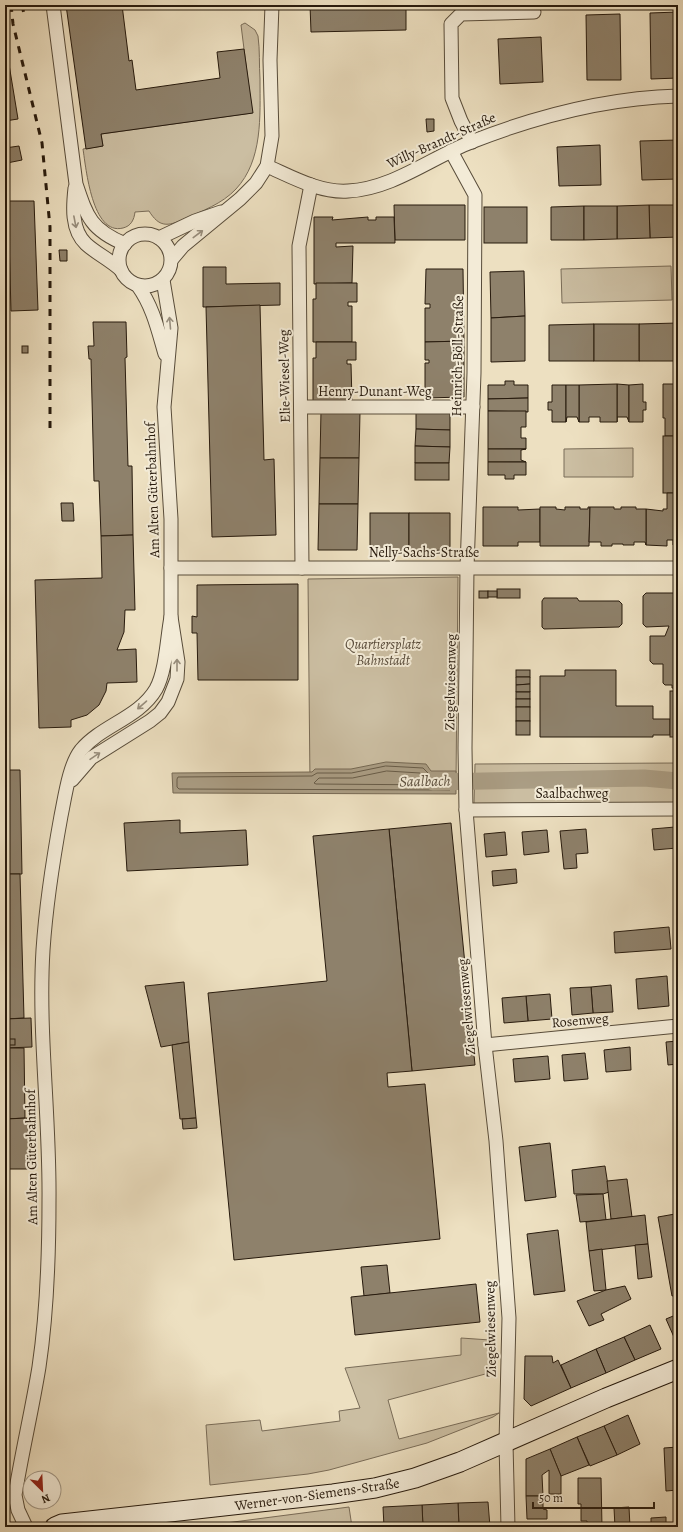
<svg xmlns="http://www.w3.org/2000/svg" width="683" height="1532" viewBox="0 0 683 1532" font-family="Alegreya,serif">
  <style>
    .green { fill: #cbbea2; stroke: #796c58 }
    .water { fill: #aa9d84; stroke: #766954 }
    .lines { fill: none; stroke-linecap: round; stroke-linejoin: round }
    .shore { stroke: #685c48; stroke-width: 1 }
    .canal { stroke: #aa9d84; stroke-width: 17 }
    .building { fill: #8e816b; stroke: #271a0d }
    .minor-casing { stroke: #584c3a; stroke-width: 15 }
    .secondary-casing { stroke: #271a0d; stroke-width: 21 }
    .minor { stroke: #f3ebd7; stroke-width: 13 }
    .secondary { stroke: #f3ebd7; stroke-width: 19 }
    .rail { stroke: #271a0d; stroke-width: 3; stroke-dasharray: 7 7; stroke-linecap: butt }
    .oneway { stroke: #978d7c }
    .labels { text-anchor: middle; stroke-width: 4; stroke-linejoin: round; paint-order: stroke }
    .street-label { font-size: 14px; fill: #271a0d; stroke: #f3ebd7 }
    .park-label { font-size: 14px; font-style: italic; fill: #584b3a; stroke: #f3ebd7 }
    .water-label { font-size: 15px; font-style: italic; fill: #5b4e3d; stroke: #f3ebd7 }
  </style>
  <rect width="100%" height="100%" fill="#ede0c1"/>
  <filter id="stains"><feTurbulence type="fractalNoise" baseFrequency=".005" numOctaves="4"/><feColorMatrix values="0 0 0 0 .2 0 0 0 0 .09 0 0 0 0 .02 0 0 0 .5 -.17"/></filter>
  <radialGradient id="worn" r=".72"><stop offset=".6" stop-color="#630" stop-opacity="0"/><stop offset="1" stop-color="#630" stop-opacity=".3"/></radialGradient>
  <g class="green">
    <path d="M245 23 255 30 258 36C260 50 259 65 260 79 260 116 263 160 236 189 222 204 202 211 184 219 167 227 159 227 149 211L135 212C134 220 131 226 123 228 92 236 86 168 83 149L103 146 101 134 252 113 241 25Z"/>
    <polygon points="671,266 672,300 562,303 561,269"/>
    <polygon points="633,448 633,477 564,477 564,449"/>
    <polygon points="458,577 456,782 310,783 308,579"/>
    <polygon points="678,763 678,803 474,804 475,764"/>
    <polygon points="461,1338 490,1340 489,1373 388,1400 399,1439 499,1413 493,1417 427,1443 329,1470 308,1474 210,1485 206,1425 260,1420 262,1431 340,1421 339,1411 360,1408 345,1368 461,1355"/>
    <polygon points="349,1507 352,1527 195,1527"/>
  </g>
  <polygon class="water" points="386,762 426,764 431,771 456,771 456,794 173,793 172,773 312,772 315,769 351,769"/>
  <g class="lines">
    <g class="shore">
      <polygon points="386,766 423,768 430,775 450,775 452,788 450,790 179,789 177,787 177,779 178,777 312,776 317,773 351,773"/>
      <polygon points="387,771 420,773 427,779 445,780 447,783 445,785 316,784 314,783 319,778 352,778"/>
    </g>
    <polyline class="canal" points="433,782 644,778 678,781"/>
  </g>
  <g class="building">
    <polygon points="66,5 122,5 129,61 132,60 136,90 220,78 217,52 244,49 253,113 101,134 103,146 86,149"/>
    <polygon points="310,5 406,5 406,30 311,32"/>
    <polygon points="678,12 678,78 651,79 650,13"/>
    <polygon points="620,14 621,80 587,80 586,15"/>
    <polygon points="541,37 543,82 500,84 498,39"/>
    <polygon points="5,40 18,119 5,121"/>
    <polygon points="426,119 434,119 434,131 427,132"/>
    <polygon points="678,140 678,179 642,180 640,141"/>
    <polygon points="600,145 601,185 559,186 557,147"/>
    <polygon points="19,146 22,160 7,163 5,148"/>
    <polygon points="8,201 34,201 38,310 11,311"/>
    <polygon points="394,205 465,205 465,240 395,240"/>
    <polygon points="649,205 678,205 678,237 650,238"/>
    <polygon points="649,205 650,238 617,239 617,206"/>
    <polygon points="584,206 584,240 551,240 551,207"/>
    <polygon points="584,206 617,206 617,239 584,240"/>
    <rect x="484" y="207" width="43" height="36"/>
    <polygon points="314,217 333,217 332,220 368,217 368,220 376,220 376,217 394,217 395,243 336,243 336,247 353,246 352,283 314,284"/>
    <polygon points="59,250 67,250 67,261 60,261"/>
    <polygon points="203,267 226,267 226,284 280,283 280,305 203,307"/>
    <polygon points="426,269 463,269 464,341 425,342 425,308 430,308 430,304 425,304"/>
    <polygon points="524,271 525,316 491,318 490,272"/>
    <polygon points="316,283 357,283 357,302 348,302 348,306 352,306 352,342 313,342 313,299 316,299"/>
    <polygon points="260,305 264,460 274,459 276,535 212,537 206,307"/>
    <polygon points="525,316 525,361 491,362 491,318"/>
    <polygon points="93,322 126,322 127,357 125,358 128,466 132,466 133,535 101,536 99,481 94,481 91,359 89,359 88,346 94,346"/>
    <polygon points="678,323 678,361 639,361 639,324"/>
    <polygon points="594,324 594,361 549,361 549,325"/>
    <rect x="594" y="324" width="45" height="37"/>
    <polygon points="464,341 464,397 425,398 425,363 429,363 429,360 425,360 425,342"/>
    <polygon points="316,342 356,342 356,360 347,360 347,364 351,364 352,401 313,401 313,358 316,358"/>
    <rect x="22" y="346" width="6" height="7"/>
    <polygon points="505,381 514,381 514,385 528,385 528,398 488,399 488,385 505,385"/>
    <polygon points="617,384 629,385 629,422 627,417 617,417 617,422"/>
    <polygon points="617,384 617,422 600,422 600,417 589,417 589,422 579,422 579,385"/>
    <polygon points="643,384 643,402 646,402 646,410 643,410 643,422 629,422 629,385"/>
    <polygon points="663,384 678,384 678,436 665,436 665,418 663,418"/>
    <polygon points="552,385 566,385 566,422 552,422 552,410 548,410 548,402 552,402"/>
    <polygon points="566,385 579,385 579,422 577,417 567,417 566,422"/>
    <polygon points="528,398 528,412 488,411 488,399"/>
    <polygon points="321,411 360,412 359,458 320,458"/>
    <polygon points="488,411 526,411 526,427 521,427 521,438 526,438 526,449 488,449"/>
    <polygon points="416,412 450,413 450,430 416,429"/>
    <polygon points="416,429 450,430 450,447 415,446"/>
    <rect x="663" y="436" width="15" height="57"/>
    <polygon points="415,446 450,447 449,463 415,463"/>
    <polygon points="488,449 526,449 521,450 521,460 526,462 488,462"/>
    <polygon points="320,458 359,458 358,504 319,504"/>
    <polygon points="488,462 526,462 526,475 514,475 514,479 505,479 505,475 488,475"/>
    <rect x="415" y="463" width="34" height="17"/>
    <polygon points="667,493 678,493 678,545 673,545 673,540 667,540 667,546 646,545 646,509 663,511 663,509 667,509"/>
    <polygon points="61,503 73,503 74,521 62,521"/>
    <polygon points="319,504 358,504 357,550 318,550"/>
    <polygon points="483,507 518,507 518,510 540,509 540,542 518,542 518,546 483,546"/>
    <polygon points="540,507 556,507 556,509 565,510 565,507 580,507 580,509 588,509 588,507 590,507 589,546 540,546"/>
    <polygon points="590,507 614,507 614,509 621,509 621,507 636,507 636,509 646,509 646,545 645,542 634,542 634,545 623,545 623,544 612,544 612,546 601,546 601,542 589,542"/>
    <rect x="370" y="513" width="39" height="38"/>
    <polygon points="409,513 450,513 450,550 409,551"/>
    <polygon points="133,535 135,610 125,610 124,632 117,650 136,649 137,682 107,683 106,691 99,705 87,715 71,720 71,727 39,728 35,580 102,578 101,536"/>
    <polygon points="298,584 298,680 198,680 197,633 192,633 192,616 197,617 197,585"/>
    <rect x="497" y="589" width="23" height="9"/>
    <rect x="479" y="591" width="9" height="7"/>
    <rect x="488" y="591" width="9" height="6"/>
    <polygon points="646,593 678,593 678,688 672,688 672,685 665,685 663,683 663,664 653,664 650,661 650,636 665,636 669,626 646,627 643,624 643,596"/>
    <polygon points="544,598 577,598 579,601 619,601 622,604 622,624 619,627 544,629 542,627 542,601"/>
    <rect x="516" y="670" width="14" height="7"/>
    <polygon points="565,670 616,670 616,706 653,706 653,719 670,719 670,735 653,735 653,737 540,737 540,676 565,676"/>
    <polygon points="516,677 530,677 530,684 516,685"/>
    <polygon points="530,684 530,692 516,692 516,685"/>
    <rect x="670" y="691" width="8" height="46"/>
    <rect x="516" y="692" width="14" height="7"/>
    <rect x="516" y="699" width="14" height="8"/>
    <rect x="516" y="707" width="14" height="14"/>
    <rect x="516" y="721" width="14" height="14"/>
    <polygon points="5,770 20,770 22,874 5,874"/>
    <polygon points="180,820 180,833 246,830 248,865 127,871 124,823"/>
    <polygon points="451,823 475,1065 412,1071 389,829"/>
    <polygon points="675,827 677,848 654,850 652,829"/>
    <polygon points="389,829 412,1071 387,1073 388,1087 425,1084 440,1239 234,1260 208,993 327,981 313,836"/>
    <polygon points="586,829 588,853 576,854 577,868 564,869 560,831"/>
    <polygon points="547,830 549,852 524,855 522,832"/>
    <polygon points="505,832 507,855 486,857 484,834"/>
    <polygon points="516,869 517,883 493,886 492,871"/>
    <polygon points="5,874 20,874 24,1018 5,1019"/>
    <polygon points="669,927 671,949 615,953 614,932"/>
    <polygon points="667,976 669,1006 638,1009 636,979"/>
    <polygon points="184,982 189,1042 161,1047 145,986"/>
    <polygon points="611,985 613,1012 593,1013 591,987"/>
    <polygon points="591,987 593,1013 572,1015 570,988"/>
    <polygon points="550,994 552,1019 528,1021 526,996"/>
    <polygon points="526,996 528,1021 504,1023 502,998"/>
    <polygon points="31,1018 32,1047 5,1048 5,1019"/>
    <rect x="7" y="1039" width="8" height="6"/>
    <polygon points="678,1041 678,1064 668,1065 666,1042"/>
    <polygon points="189,1042 196,1118 180,1119 172,1045"/>
    <polygon points="630,1047 631,1070 606,1072 604,1050"/>
    <polygon points="5,1048 24,1048 25,1118 5,1119"/>
    <polygon points="585,1053 588,1079 564,1081 562,1055"/>
    <polygon points="548,1056 550,1079 515,1082 513,1059"/>
    <polygon points="28,1118 29,1169 5,1169 5,1119"/>
    <polygon points="196,1118 197,1128 183,1129 182,1119"/>
    <polygon points="550,1143 556,1197 525,1201 519,1147"/>
    <polygon points="605,1166 609,1192 603,1194 574,1194 572,1170"/>
    <polygon points="627,1179 632,1217 611,1219 607,1181"/>
    <polygon points="603,1194 606,1220 580,1222 576,1195"/>
    <polygon points="675,1214 678,1234 678,1295 672,1296 658,1217"/>
    <polygon points="645,1215 648,1244 589,1251 586,1222"/>
    <polygon points="558,1230 565,1291 534,1295 527,1234"/>
    <polygon points="648,1244 652,1277 638,1279 635,1245"/>
    <polygon points="602,1249 606,1290 594,1291 589,1251"/>
    <polygon points="387,1265 390,1293 364,1296 361,1267"/>
    <polygon points="476,1284 480,1322 355,1335 351,1297"/>
    <polygon points="625,1286 631,1299 601,1314 604,1320 589,1326 577,1301 606,1290"/>
    <polygon points="678,1314 678,1344 677,1344 666,1319"/>
    <polygon points="650,1325 661,1349 635,1360 624,1337"/>
    <polygon points="624,1337 635,1360 606,1373 596,1349"/>
    <polygon points="596,1349 606,1373 571,1388 561,1365"/>
    <polygon points="525,1356 552,1356 553,1363 558,1360 571,1388 531,1406 524,1399"/>
    <polygon points="628,1415 640,1444 617,1455 604,1426"/>
    <polygon points="604,1426 617,1455 590,1466 577,1437"/>
    <polygon points="577,1437 589,1465 561,1476 550,1449"/>
    <polygon points="678,1447 678,1490 666,1491 664,1448"/>
    <polygon points="550,1449 561,1476 561,1494 549,1494 549,1470 542,1475 543,1496 526,1496 526,1459"/>
    <polygon points="578,1478 601,1478 602,1527 587,1527 587,1521 581,1521 581,1504 578,1504"/>
    <polygon points="526,1496 543,1496 543,1509 547,1510 547,1519 527,1519"/>
    <polygon points="488,1502 490,1527 459,1527 458,1503"/>
    <polygon points="458,1503 459,1527 423,1527 422,1505"/>
    <polygon points="422,1505 423,1527 384,1527 383,1507"/>
    <polygon points="629,1507 630,1527 615,1527 614,1508"/>
    <polygon points="666,1517 666,1527 651,1527 651,1518"/>
  </g>
  <g class="lines">
    <defs>
      <g id="minor">
        <path d="M53 5 76 184C87 217 91 230 125 244"/>
        <polyline points="472,142 461,121 452,98 451,24 461,14 534,12"/>
        <polyline points="451,151 475,195 474,373 467,568 465,748 466,810 485,1045 496,1141 509,1318 506,1443 508,1527"/>
        <path d="M267 166C292 177 320 193 348 191 392 189 431 158 471 142 537 116 608 98 678 96"/>
        <path d="M75 188C73 206 71 230 86 244 97 254 109 259 121 270"/>
        <circle cx="145" cy="260" r="26"/>
        <polyline points="159,238 195,221 221,212"/>
        <polyline points="172,259 183,246 240,199 256,183 267,166 272,136 270,60 272,5"/>
        <path d="M138 286C153 307 158 330 165 354"/>
        <polyline points="301,407 473,407"/>
        <polyline points="171,568 678,568"/>
        <polyline points="302,568 299,246 311,185"/>
        <polyline points="72,780 91,758 150,721 160,713 168,702 177,679 178,662 171,617 171,519 164,407 171,328 163,280"/>
        <polyline points="466,810 678,809"/>
        <polyline points="485,1045 678,1026"/>
        <path d="M26 1527 18 1510 15 1495C22 1452 32 1410 39 1367 47 1313 49 1255 49 1200 50 1117 38 1032 43 950 46 905 53 860 61 816 65 797 69 765 81 750 102 725 139 718 156 689 166 671 167 638 171 617"/>
      </g>
      <polyline id="secondary" points="55,1527 62,1524 333,1494 375,1488 415,1478 460,1462 606,1398 678,1369"/>
    </defs>
    <use href="#minor" class="minor-casing"/>
    <use href="#secondary" class="secondary-casing"/>
    <use href="#minor" class="minor"/>
    <use href="#secondary" class="secondary"/>
    <g class="rail">
      <polyline points="11,5 13,24 42,143 50,227 50,429"/>
      <polyline points="22,5 24,14"/>
    </g>
  </g>
  <defs><path id="oneway-shaft" d="M-6 0H5M1.5-3L5.5 0L1.5 3" fill="none" stroke-width="1.6" stroke-linecap="round" stroke-linejoin="round"/></defs>
  <g class="oneway">
    <use href="#oneway-shaft" transform="translate(75 222) rotate(79)"/>
    <use href="#oneway-shaft" transform="translate(198 234) rotate(-37)"/>
    <use href="#oneway-shaft" transform="translate(170 323) rotate(-95)"/>
    <use href="#oneway-shaft" transform="translate(177 665) rotate(-90)"/>
    <use href="#oneway-shaft" transform="translate(142 705) rotate(139)"/>
    <use href="#oneway-shaft" transform="translate(95 756) rotate(-34)"/>
  </g>
  <g class="labels">
    <g class="street-label">
      <text transform="translate(441 140) rotate(-24)" y="5">Willy-Brandt-Straße</text>
      <text transform="translate(457 356) rotate(-89)" y="5">Heinrich-Böll-Straße</text>
      <text transform="translate(284 376) rotate(-91)" y="5">Elie-Wiesel-Weg</text>
      <text x="375" y="396">Henry-Dunant-Weg</text>
      <text transform="translate(152 490) rotate(-92)" y="5">Am Alten Güterbahnhof</text>
      <text x="424" y="557">Nelly-Sachs-Straße</text>
      <text transform="translate(450 682) rotate(-89)" y="5">Ziegelwiesenweg</text>
      <text x="572" y="798">Saalbachweg</text>
      <text transform="translate(466 1007) rotate(-95)" y="5">Ziegelwiesenweg</text>
      <text transform="translate(580 1020) rotate(-5)" y="5">Rosenweg</text>
      <text transform="translate(31 1157) rotate(-91)" y="5">Am Alten Güterbahnhof</text>
      <text transform="translate(490 1329) rotate(-91)" y="5">Ziegelwiesenweg</text>
      <text transform="translate(317 1494) rotate(-8)" y="5">Werner-von-Siemens-Straße</text>
    </g>
    <g class="park-label">
      <text x="383" y="649">Quartiersplatz<tspan x="383" dy="16">Bahnstadt</tspan></text>
    </g>
    <g class="water-label">
      <text transform="translate(425 781) rotate(-1)" y="5">Saalbach</text>
    </g>
  </g>
  <rect width="683" height="1532" fill="none" stroke="#ede0c1" stroke-width="20"/>
  <rect x="6" y="6" width="671" height="1520" fill="none" stroke="#271a0d" stroke-width="2"/>
  <rect x="10" y="10" width="663" height="1512" fill="none" stroke="#271a0d"/>
  <g transform="translate(42 1490) rotate(156)"><circle r="19" fill="#f3ebd7" stroke="#a19786"/>
  <path d="M0-3L7 15L0 10L-7 15Z" fill="#8f2418"/>
  <text y="-6" font-size="11" font-weight="bold" text-anchor="middle" fill="#271a0d">N</text>
  </g>
  <path d="M533 1502v6h121v-6" fill="none" stroke="#271a0d" stroke-width="2"/>
  <text x="539" y="1502" font-size="12" fill="#271a0d" stroke="#f3ebd7" stroke-width="3" paint-order="stroke">50 m</text>
  <rect width="100%" height="100%" filter="url(#stains)"/>
  <rect width="100%" height="100%" fill="url(#worn)"/>
</svg>
